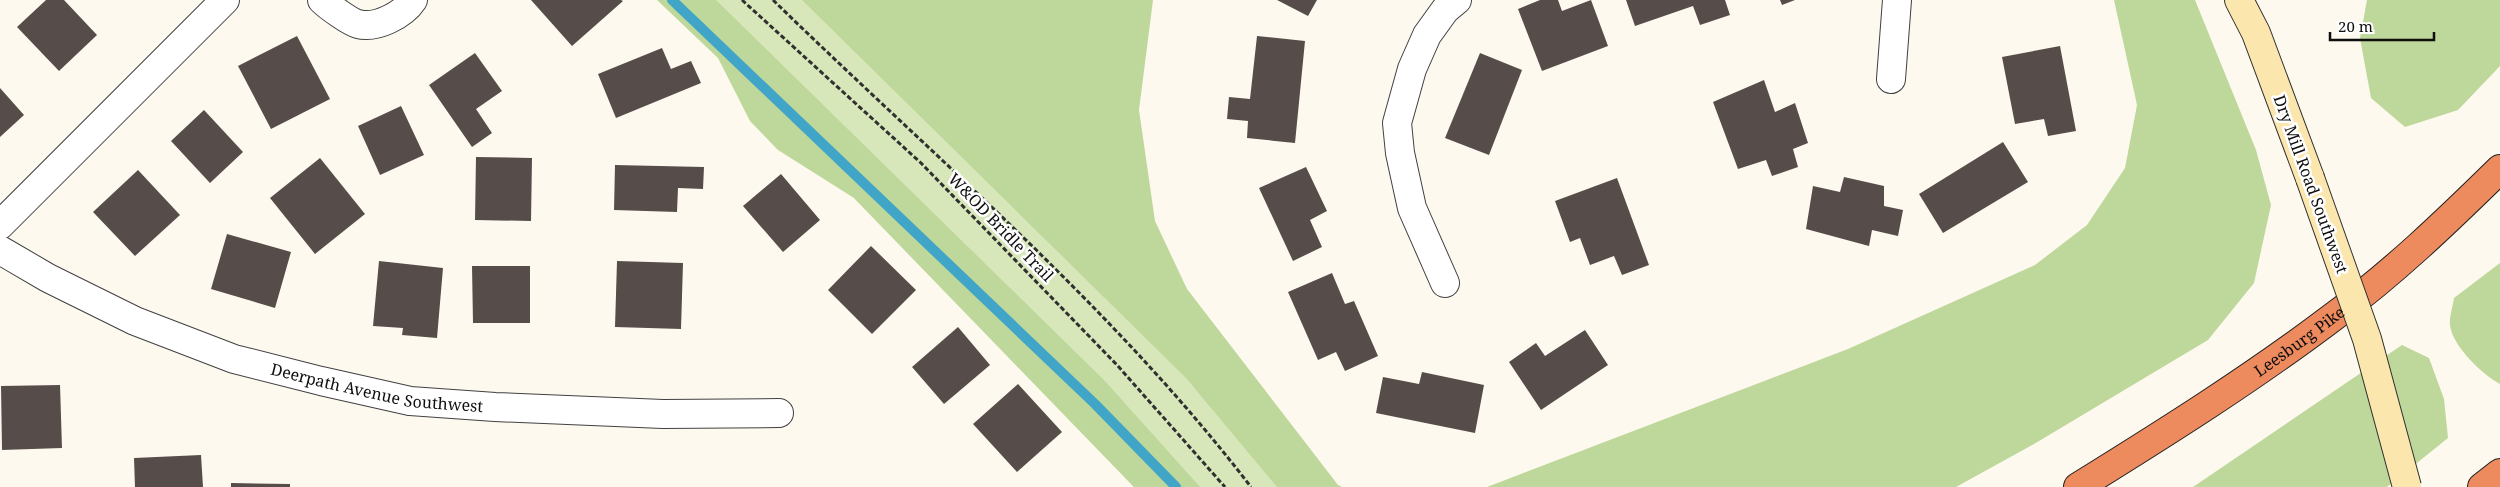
<svg xmlns="http://www.w3.org/2000/svg" width="2500" height="487" viewBox="0 0 2500 487" font-family="'Noto Serif',serif">
  <style>
    .green { fill: #d8e7ba }
    .forest { fill: #bed79a }
    .lines { fill: none; stroke-linecap: round; stroke-linejoin: round }
    .stream { stroke: #41a5c7; stroke-width: 10 }
    .building { fill: #564d4a }
    .street-casing { stroke: #414141; stroke-width: 30 }
    .secondary-casing { stroke: #303030; stroke-width: 30 }
    .highway-casing { stroke: #1f1f1f; stroke-width: 30 }
    .path { stroke: #303030; stroke-width: 3; stroke-dasharray: 5 2.5; stroke-linecap: butt }
    .street { stroke: #fff; stroke-width: 28 }
    .secondary { stroke: #fbe7ad; stroke-width: 28 }
    .highway { stroke: #ed8a5e; stroke-width: 28 }
    .secondary-bridge-casing { stroke: #303030; stroke-width: 30; stroke-linecap: butt }
    .secondary-bridge { stroke: #fbe7ad; stroke-width: 28 }
    .labels { text-anchor: middle; stroke-width: 5; stroke-linejoin: round; paint-order: stroke }
    .street-label { font-size: 16px; fill: #0e0e0e; stroke: #fff }
  </style>
  <rect width="100%" height="100%" fill="#fef9ef"/>
  <polygon class="green" points="662,0 843,0 1316,487 1134,487"/>
  <g class="forest">
    <polygon points="657,0 716,0 1105,381 1200,487 1134,487 854,198 778,150 750,121 718,58"/>
    <polygon points="802,0 1153,0 1139,110 1155,221 1187,289 1338,485 1342,487 1277,487 1186,378"/>
    <polygon points="2114,0 2195,0 2256,150 2271,205 2254,283 2208,340 2034,444 1956,487 1487,487 1848,349 2035,265 2087,225 2125,168 2137,105"/>
    <polygon points="2367,0 2500,0 2500,66 2458,110 2405,127 2371,98 2360,38"/>
    <path d="M2500 263V384C2483 375 2452 346 2450 325 2449 317 2453 306 2454 298Z"/>
    <polygon points="2402,345 2429,358 2444,399 2448,438 2387,487 2193,487"/>
  </g>
  <g class="lines">
    <polyline class="stream" points="672,0 1095,404 1176,487"/>
  </g>
  <g class="building">
    <polygon points="46,0 64,0 97,35 59,71 17,27"/>
    <polygon points="531,0 621,0 623,1 572,46"/>
    <polygon points="1277,0 1317,0 1308,16"/>
    <polygon points="1540,0 1558,0 1562,11 1591,0 1608,46 1542,71 1518,9"/>
    <polygon points="1626,0 1725,0 1730,15 1700,25 1693,6 1635,26"/>
    <polygon points="1780,0 1795,0 1782,5"/>
    <polygon points="297,36 330,99 271,129 238,66"/>
    <polygon points="1257,36 1305,41 1295,143 1247,138 1248,121 1227,119 1229,97 1250,99"/>
    <polygon points="2060,46 2076,131 2048,136 2044,119 2015,124 2002,57"/>
    <polygon points="662,48 671,69 691,61 701,83 616,118 598,74"/>
    <polygon points="475,53 502,91 476,109 492,133 472,147 429,85"/>
    <polygon points="1480,53 1522,70 1489,155 1445,138"/>
    <polygon points="1764,80 1775,112 1795,103 1808,143 1793,149 1798,167 1772,176 1766,160 1738,169 1713,102"/>
    <polygon points="0,88 24,115 0,137"/>
    <polygon points="401,106 424,155 380,175 358,126"/>
    <polygon points="204,110 243,152 210,183 171,141"/>
    <polygon points="2003,142 2028,182 1943,233 1919,194"/>
    <polygon points="476,157 532,158 531,221 475,220"/>
    <polygon points="320,158 365,214 315,254 270,198"/>
    <polygon points="615,165 704,167 703,189 678,188 677,212 614,210"/>
    <polygon points="1306,167 1327,211 1310,220 1322,247 1293,261 1259,188"/>
    <polygon points="138,170 180,215 135,256 93,212"/>
    <polygon points="781,174 820,220 783,252 743,206"/>
    <polygon points="1844,177 1884,186 1884,206 1903,210 1898,236 1872,230 1869,246 1806,229 1813,186 1840,192"/>
    <polygon points="1617,178 1649,265 1622,275 1614,256 1590,265 1580,238 1570,242 1555,201"/>
    <polygon points="227,234 291,252 275,308 211,289"/>
    <polygon points="871,246 916,290 872,334 828,290"/>
    <polygon points="379,261 443,268 437,338 402,335 403,328 373,326"/>
    <polygon points="617,261 683,263 681,329 615,327"/>
    <polygon points="472,266 530,266 530,323 473,323"/>
    <polygon points="1332,273 1345,304 1354,301 1378,356 1345,371 1336,352 1318,360 1288,292"/>
    <polygon points="958,327 990,365 944,404 912,367"/>
    <polygon points="1585,330 1608,365 1541,410 1509,362 1536,343 1545,356"/>
    <polygon points="1422,372 1484,385 1475,433 1376,413 1383,377 1419,384"/>
    <polygon points="1018,384 1062,432 1017,472 973,424"/>
    <polygon points="60,385 62,448 2,450 1,386"/>
    <polygon points="201,455 203,487 135,487 134,458"/>
    <polygon points="231,483 290,484 290,487 231,487"/>
  </g>
  <g class="lines">
    <defs>
      <g id="street">
        <path d="M322 0C328 6 350 22 358 24 376 29 403 15 413 0"/>
        <polyline points="1891,79 1897,0"/>
        <polyline points="0,225 225,0"/>
        <path id="s1" d="M0 250 48 278 135 321 234 359 321 381 410 401 495 407 663 414 779 413"/>
        <polyline points="1445,283 1412,208 1400,153 1397,123 1412,69 1427,35 1445,10 1457,0"/>
      </g>
      <polyline id="secondary" points="2239,0 2256,33 2310,178"/>
      <g id="highway">
        <path id="s2" d="M2078 487C2165 433 2251 379 2333 317 2393 273 2447 221 2500 169"/>
        <polyline points="2482,487 2500,473"/>
      </g>
    </defs>
    <use href="#street" class="street-casing"/>
    <use href="#secondary" class="secondary-casing"/>
    <use href="#highway" class="highway-casing"/>
    <g class="path">
      <polyline points="742,0 921,163 1117,365 1225,487"/>
      <path d="M773 0C935 158 1112 306 1251 487"/>
    </g>
    <use href="#street" class="street"/>
    <use href="#secondary" class="secondary"/>
    <use href="#highway" class="highway"/>
    <defs>
      <polyline id="secondary-bridge" points="2310,178 2367,339 2407,487"/>
    </defs>
    <use href="#secondary-bridge" class="secondary-bridge-casing"/>
    <use href="#secondary-bridge" class="secondary-bridge"/>
  </g>
  <g class="labels">
    <g class="street-label">
      <text transform="translate(2311 184) rotate(70)" y="6">Dry Mill Road Southwest</text>
      <text transform="translate(1001 227) rotate(46)" y="6">W&amp;OD Bridle Trail</text>
      <text dy="6" stroke="none"><textPath href="#s2" startOffset="265">Leesburg Pike</textPath></text>
      <text dy="6" stroke="none"><textPath href="#s1" startOffset="405">Deerpath Avenue Southwest</textPath></text>
    </g>
  </g>
  <path d="M2330 32v8h104v-8" fill="none" stroke="#0e0e0e" stroke-width="2.5"/>
  <text x="2338" y="32" font-size="15" fill="#0e0e0e" stroke="#ffffff" stroke-width="4" paint-order="stroke">20 m</text>
</svg>
